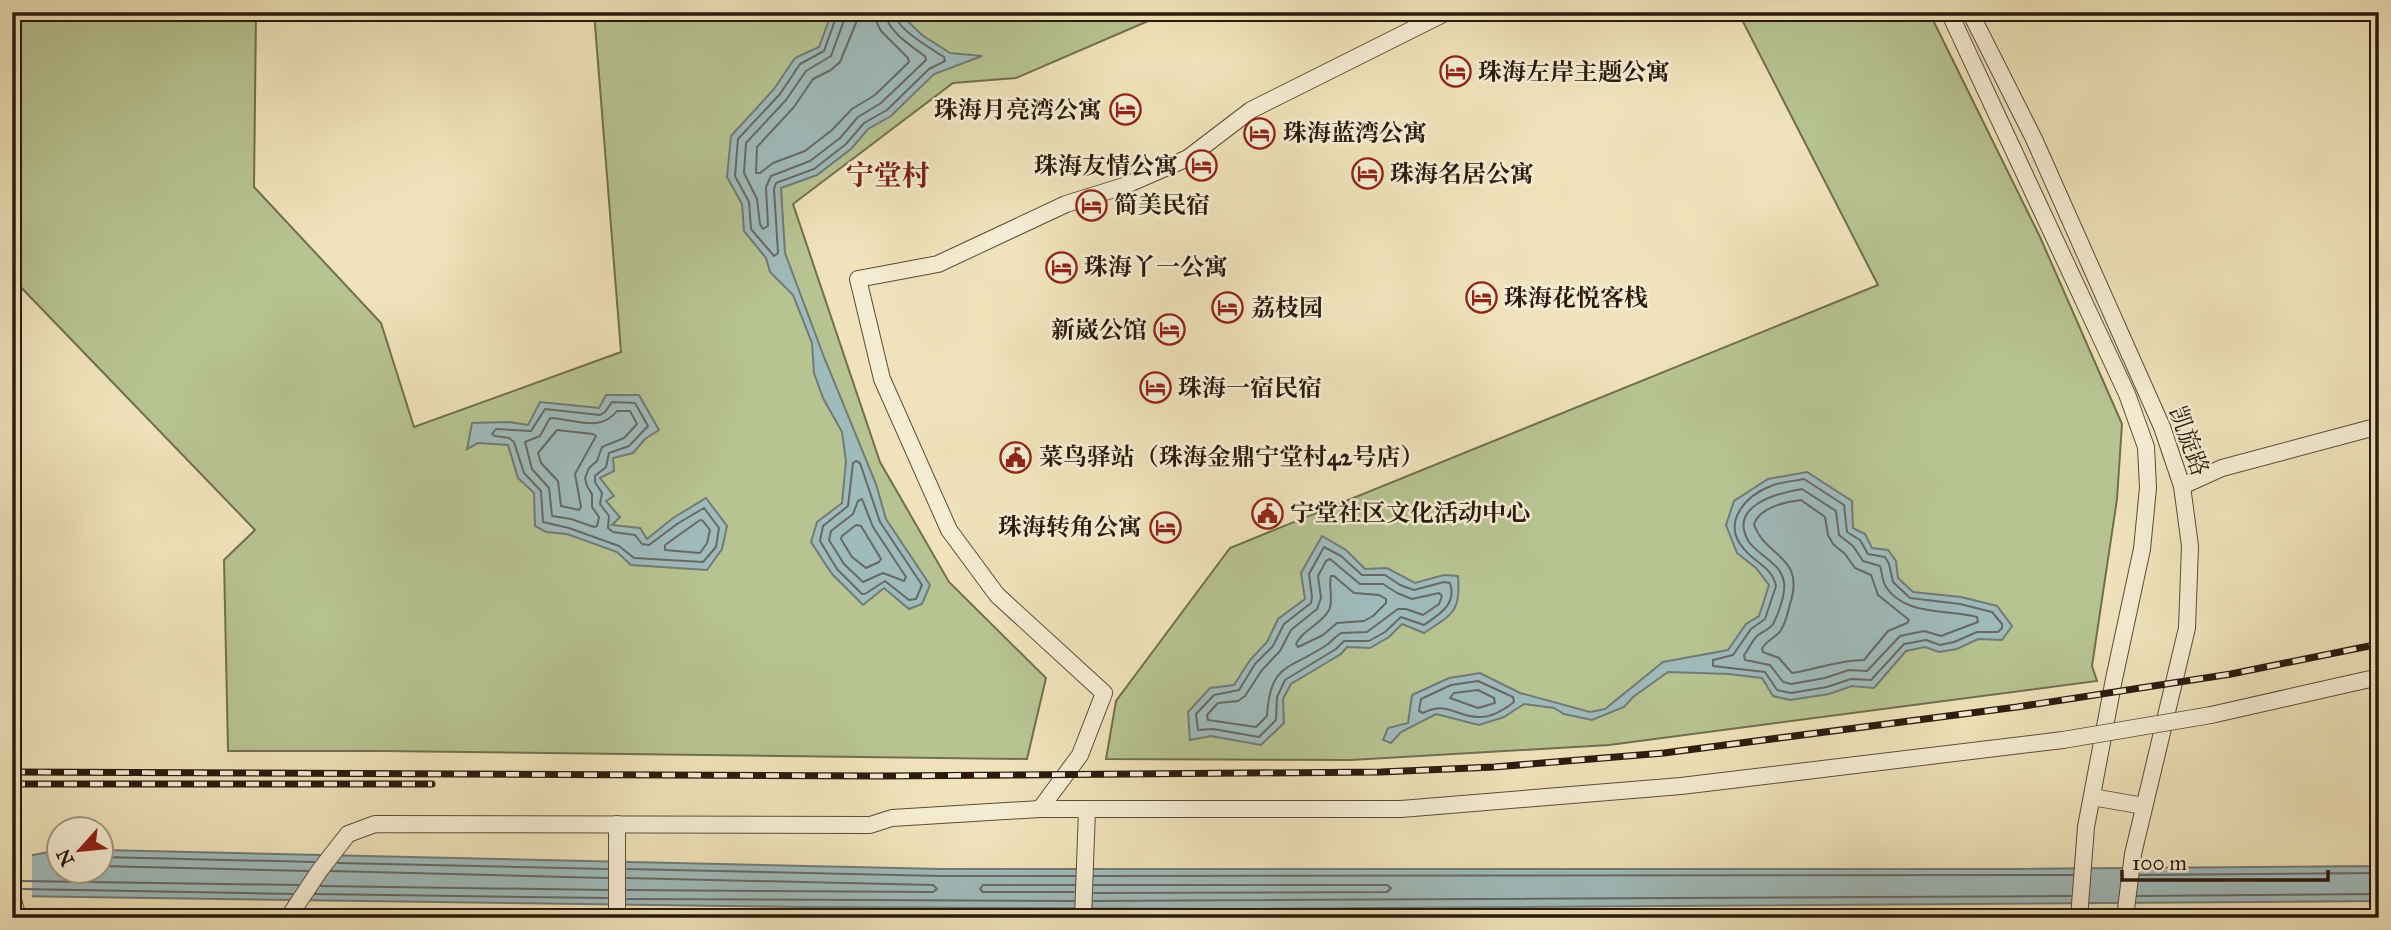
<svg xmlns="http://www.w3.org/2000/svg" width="2391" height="930" viewBox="0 0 2391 930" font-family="'IM FELL Great Primer','Noto Serif SC',serif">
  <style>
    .green { fill: #b7c492; stroke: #706f50; stroke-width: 2 }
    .water { fill: #a0bbbc; stroke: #717b76; stroke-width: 2 }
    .pier { fill: #f0e3bb }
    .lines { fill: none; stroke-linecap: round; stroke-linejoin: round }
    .shore { stroke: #656a65; stroke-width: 2 }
    .minor-casing { stroke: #5c4c39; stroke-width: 18 }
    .minor { stroke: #f5edd3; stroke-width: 16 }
    .rail-casing { stroke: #2a1a0e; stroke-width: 7 }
    .rail { stroke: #f5edd3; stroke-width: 4.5; stroke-dasharray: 13; stroke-linecap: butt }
    .minor-bridge-casing { stroke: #5c4c39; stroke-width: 18; stroke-linecap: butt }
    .minor-bridge { stroke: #f5edd3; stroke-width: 16 }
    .labels { text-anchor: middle; stroke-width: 5; stroke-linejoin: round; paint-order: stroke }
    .poi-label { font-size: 24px; font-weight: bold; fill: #2a1a0e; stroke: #f5edd3; text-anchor: start }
    .street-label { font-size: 24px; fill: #2a1a0e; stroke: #f5edd3 }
    .quarter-label { font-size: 28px; font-weight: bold; fill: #7a1f14; stroke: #f5edd3 }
  </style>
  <rect width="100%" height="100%" fill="#f0e3bb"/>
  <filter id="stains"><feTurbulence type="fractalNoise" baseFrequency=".00286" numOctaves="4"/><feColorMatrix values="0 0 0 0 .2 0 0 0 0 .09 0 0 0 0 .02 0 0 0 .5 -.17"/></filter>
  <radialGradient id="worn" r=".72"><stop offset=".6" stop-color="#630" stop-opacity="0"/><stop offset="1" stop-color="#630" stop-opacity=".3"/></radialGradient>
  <g class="green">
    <polygon points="12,12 256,12 254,187 381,323 414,427 621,352 594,12 1169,12 1016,78 953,83 793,204 880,462 949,582 1046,678 1027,759 383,751 228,751 224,560 255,530 12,278"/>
    <polygon points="1738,12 1929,12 2040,237 2122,424 2117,499 2092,666 2097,681 1609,745 1351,760 1106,759 1116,701 1230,548 1878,285"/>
  </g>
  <g class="water">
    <polygon points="832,12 898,12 922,35 950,53 982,56 934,74 891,116 868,129 851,149 817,175 781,188 785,253 824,357 876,484 886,519 930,585 922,604 909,609 884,588 863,605 832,574 811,542 817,522 842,503 846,461 842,432 823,398 814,373 812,343 793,295 770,272 766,258 744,231 742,204 727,177 731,136 774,89 795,58 819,47"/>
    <polygon points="606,395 639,395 659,430 645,439 633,453 613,458 614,471 600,478 614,496 606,501 620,517 612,525 640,528 647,539 673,518 706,498 727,526 722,549 707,570 631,565 617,552 567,534 546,532 535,526 534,493 518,478 508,445 478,443 467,449 472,423 509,422 528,425 540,402 599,408"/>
    <polygon points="1807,472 1852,501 1853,528 1865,534 1872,548 1888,550 1896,561 1898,578 1913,592 1961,597 1997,606 2012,626 2002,640 1978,639 1957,649 1939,652 1925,647 1906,651 1874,688 1852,686 1829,694 1790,700 1773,696 1762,678 1729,674 1668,672 1633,697 1624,707 1592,720 1564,714 1554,708 1524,704 1504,717 1479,725 1436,714 1401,732 1391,743 1383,740 1388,728 1408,723 1412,695 1449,678 1480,673 1520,693 1590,712 1605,709 1663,662 1728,650 1746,624 1759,616 1769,585 1756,568 1737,553 1726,525 1734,501 1768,479"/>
    <path d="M1322 536 1346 550 1365 569 1387 568 1415 583 1444 575 1458 576C1461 613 1452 614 1424 633L1402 624 1389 637 1370 648 1347 647 1341 654 1291 684 1283 699 1284 723 1261 745 1211 736 1190 740 1188 712 1210 688 1234 685 1250 660 1267 642 1278 619 1305 599 1301 573Z"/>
    <polygon points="59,850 60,870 102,870 102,850 941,869 2010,869 2379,866 2379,901 1232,909 799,907 12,896 12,859"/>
  </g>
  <polygon class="pier" points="32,851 32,900 12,900 12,855"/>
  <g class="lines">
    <g class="shore">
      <path d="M838 12 824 51 800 64 780 94 738 139 735 176 749 202 751 229 774 256 778 253 774 189 776 183 814 169 846 144 864 123 887 110 929 69 945 61 944 57C930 48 896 29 894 12"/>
      <path d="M847 12 831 56 806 71 786 100 746 143 744 173 757 199 760 224 763 229 768 226 766 187 771 176 810 161 840 138 858 117 881 103 926 60 925 56C911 46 887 31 885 12"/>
      <polyline points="858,12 856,23 840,62 831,70 813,79 794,107 757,147 756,173 760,173 773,163 805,151 832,130 852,109 875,95 909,62 908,58 881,31 876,21 875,12"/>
      <polygon points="612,402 635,403 648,426 629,446 609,453 606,467 595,476 595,482 602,493 600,504 609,516 608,528 613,532 635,535 642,544 649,545 677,524 704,508 719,528 716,547 703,562 634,558 619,546 569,528 543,522 541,491 524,473 514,442 509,438 495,436 492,434 496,429 531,431 545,409 600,415 605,412"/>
      <path d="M617 411H630L637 424 624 438 602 447 597 461 589 468 585 478 587 486 592 494V507L599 517 597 526 594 527 571 519 552 516 549 488 532 469 525 442 540 436 550 418C575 419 600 433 617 411Z"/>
      <polygon points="557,430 593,434 596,436 575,474 581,507 579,510 561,506 558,481 541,463 538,453"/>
      <polygon points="856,461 860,463 880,522 922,585 916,599 909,600 885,581 865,594 862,594 837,569 820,541 823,526 848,506 853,463"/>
      <path d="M1804 479 1844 505 1847 532 1860 540 1868 554 1885 557 1889 564 1893 582 1910 598 1960 604 1992 612 2002 624V628L1998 632H1977L1954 642 1940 645 1926 640 1904 644 1871 680 1851 679 1827 687 1791 693 1777 690 1765 672 1713 666V660L1733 655 1751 629 1765 619 1776 586C1773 568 1754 562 1744 549 1721 523 1745 496 1771 486 1781 482 1794 481 1804 479Z"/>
      <path d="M1802 489 1836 511 1839 535 1853 546 1863 561 1880 566C1882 572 1882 581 1886 587 1905 616 1946 609 1977 617L1978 622 1941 636 1924 631 1900 636 1867 671 1849 670 1825 678 1791 684 1783 682 1770 665 1745 660 1744 655C1748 650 1751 643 1756 637 1761 632 1769 630 1773 624 1778 615 1786 593 1784 582 1781 563 1759 556 1749 542 1727 506 1777 493 1802 489Z"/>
      <polygon points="862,499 873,527 906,577 904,581 883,573 863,582 844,564 829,540 831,531 853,514 858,501"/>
      <path d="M1801 500 1825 517 1828 535 1833 544 1845 554 1855 568 1871 575 1878 595 1909 620 1907 623 1888 631 1864 660C1840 660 1816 669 1792 673L1779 658 1763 652 1762 649C1766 640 1776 638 1781 630 1786 622 1788 612 1790 604 1806 555 1765 558 1754 524 1760 507 1785 502 1801 500Z"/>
      <polygon points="700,520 703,521 710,530 707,543 700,553 665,550 665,545"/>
      <polygon points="856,525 861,526 881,559 879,562 866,568 852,557 841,539 842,536"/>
      <path d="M1324 547 1341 556 1362 575H1385L1400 585 1414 590 1444 582 1450 583C1457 604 1440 614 1424 625L1401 617 1385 632 1369 641H1344L1336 649 1285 680 1277 697 1276 720 1259 737 1213 729 1198 730 1196 714 1214 695 1239 690 1255 664 1273 646 1284 624 1311 603 1312 597 1309 574Z"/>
      <path d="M1330 559 1360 584H1383L1397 593 1412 599 1439 593 1442 596 1439 604 1423 615 1406 609H1398L1367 632 1341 633C1336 636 1333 640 1328 644 1291 670 1270 661 1267 716L1256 727 1208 720 1207 715 1218 703 1238 701 1245 696 1262 670 1280 651 1291 630 1317 609 1321 598 1318 576 1326 561Z"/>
      <path d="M1331 576H1334L1354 593 1379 595 1386 599V603L1373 616 1364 621 1337 623 1323 635 1298 647 1296 644C1303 629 1321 625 1329 610 1334 599 1328 587 1331 576Z"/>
      <path d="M1478 681 1513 697 1514 702C1505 709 1490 718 1478 717 1455 716 1447 701 1423 713L1419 711 1421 699 1451 685Z"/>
      <polygon points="1478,690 1494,698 1495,703 1478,708 1450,698 1454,693"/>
      <polyline points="102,857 314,862"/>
      <polyline points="338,863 607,869"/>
      <polyline points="102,866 308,871"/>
      <polyline points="627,869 941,876 1075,876"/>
      <polyline points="331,871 607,878"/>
      <polyline points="2140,875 2379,873"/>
      <polyline points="1094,876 2073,875"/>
      <polyline points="627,878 933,885 937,889 933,892 627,890"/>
      <polyline points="22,881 298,885"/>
      <polyline points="321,886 607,890"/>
      <polyline points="23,889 292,894"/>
      <polyline points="1074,892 983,892 980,889 983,885 1075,885"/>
      <polyline points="1094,893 1387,892 1391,888 1387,885 1094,885"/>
      <polyline points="315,894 607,898"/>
      <polyline points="2137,896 2379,894"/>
      <polyline points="627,899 1074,901"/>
      <polyline points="1093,901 2071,896"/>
    </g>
    <defs>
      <g id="minor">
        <polyline points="1949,12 2127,394 2146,447 2148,488 2142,549 2114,679 2086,827 2079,918"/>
        <polyline points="1970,12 2034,139 2162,427 2182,486 2190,546 2187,628 2133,854 2126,909 2128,918"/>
        <polyline points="2182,486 2222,468 2379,426"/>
        <polyline points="12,714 12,737"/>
        <polyline points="2211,715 2379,677"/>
        <polyline points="2092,797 2144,806"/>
        <polyline points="12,802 13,900 18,918"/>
        <polyline points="1040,809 1080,755 1104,693 997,595 949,530 882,379 858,279 938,264 1066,204 1124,186 1188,158 1251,110 1447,12"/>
        <polyline points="617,824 617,918"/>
        <polyline points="288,918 320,870 348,834 375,824 870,825 892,818 1040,809 1401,809 1681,786 2063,740"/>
        <polyline points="1083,918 1087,810"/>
      </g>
    </defs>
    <use href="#minor" class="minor-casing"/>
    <use href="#minor" class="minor"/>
    <defs>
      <g id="rail">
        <polyline points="12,772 881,776 1381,772 1494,767 1664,753 2017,707 2231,674 2379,644"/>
        <polyline points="12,784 432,784"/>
      </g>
    </defs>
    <use href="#rail" class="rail-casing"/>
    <use href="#rail" class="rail"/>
    <defs>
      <polyline id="minor-bridge" points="2063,740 2211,715"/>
    </defs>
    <use href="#minor-bridge" class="minor-bridge-casing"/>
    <use href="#minor-bridge" class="minor-bridge"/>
  </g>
  <defs>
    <symbol id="hotel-ring" viewBox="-11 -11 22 22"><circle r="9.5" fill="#f5edd3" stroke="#8f2418" stroke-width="1.5"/><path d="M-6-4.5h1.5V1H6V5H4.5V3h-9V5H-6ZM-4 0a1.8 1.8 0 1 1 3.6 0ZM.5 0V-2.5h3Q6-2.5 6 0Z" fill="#8f2418"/></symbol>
    <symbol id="civic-ring" viewBox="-11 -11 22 22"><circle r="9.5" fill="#f5edd3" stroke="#8f2418" stroke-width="1.5"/><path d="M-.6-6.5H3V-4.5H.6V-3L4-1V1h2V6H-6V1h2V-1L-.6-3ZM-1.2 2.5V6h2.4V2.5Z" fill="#8f2418"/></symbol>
  </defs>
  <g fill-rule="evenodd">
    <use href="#hotel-ring" x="1438" y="54" width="35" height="35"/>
    <use href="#hotel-ring" x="1108" y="92" width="35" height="35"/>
    <use href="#hotel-ring" x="1242" y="116" width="35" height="35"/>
    <use href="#hotel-ring" x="1184" y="148" width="35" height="35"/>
    <use href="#hotel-ring" x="1350" y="156" width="35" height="35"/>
    <use href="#hotel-ring" x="1074" y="188" width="35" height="35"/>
    <use href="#hotel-ring" x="1044" y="250" width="35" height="35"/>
    <use href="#hotel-ring" x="1464" y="280" width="35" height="35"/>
    <use href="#hotel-ring" x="1210" y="290" width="35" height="35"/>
    <use href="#hotel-ring" x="1152" y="312" width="35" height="35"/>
    <use href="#hotel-ring" x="1138" y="370" width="35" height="35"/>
    <use href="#civic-ring" x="998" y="440" width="35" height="35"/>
    <use href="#civic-ring" x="1250" y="496" width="35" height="35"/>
    <use href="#hotel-ring" x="1148" y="510" width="35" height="35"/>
  </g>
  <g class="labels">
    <g class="poi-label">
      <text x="1478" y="80">珠海左岸主题公寓</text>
      <text x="1102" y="118" text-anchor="end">珠海月亮湾公寓</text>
      <text x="1283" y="141">珠海蓝湾公寓</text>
      <text x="1178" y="174" text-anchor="end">珠海友情公寓</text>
      <text x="1390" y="182">珠海名居公寓</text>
      <text x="1114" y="213">简美民宿</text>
      <text x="1084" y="275">珠海丫一公寓</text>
      <text x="1504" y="306">珠海花悦客栈</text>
      <text x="1251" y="316">荔枝园</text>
      <text x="1147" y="338" text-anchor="end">新崴公馆</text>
      <text x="1178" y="396">珠海一宿民宿</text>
      <text x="1039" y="465">菜鸟驿站（珠海金鼎宁堂村42号店）</text>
      <text x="1290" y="521">宁堂社区文化活动中心</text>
      <text x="1142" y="535" text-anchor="end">珠海转角公寓</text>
    </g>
    <g class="street-label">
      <text transform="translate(2189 441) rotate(70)" y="8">凯旋路</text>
    </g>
    <g class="quarter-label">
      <text x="888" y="185">宁堂村</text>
    </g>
  </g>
  <rect width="2391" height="930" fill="none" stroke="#f0e3bb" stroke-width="42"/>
  <rect x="14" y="14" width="2363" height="902" fill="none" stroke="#2a1a0e" stroke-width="3.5"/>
  <rect x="21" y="21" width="2349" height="888" fill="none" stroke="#2a1a0e" stroke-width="2"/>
  <g transform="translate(80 850) rotate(243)"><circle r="33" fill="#f5edd3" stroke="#a49984" stroke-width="2"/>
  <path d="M0-5L12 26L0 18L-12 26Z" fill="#8f2418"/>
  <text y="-10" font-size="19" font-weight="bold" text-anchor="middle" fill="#2a1a0e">N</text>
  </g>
  <path d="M2122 870v10h206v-10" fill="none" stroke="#2a1a0e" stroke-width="3.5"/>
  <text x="2132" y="870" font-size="21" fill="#2a1a0e" stroke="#f5edd3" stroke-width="5" paint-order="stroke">100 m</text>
  <rect width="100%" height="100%" filter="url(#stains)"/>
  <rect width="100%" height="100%" fill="url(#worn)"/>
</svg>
